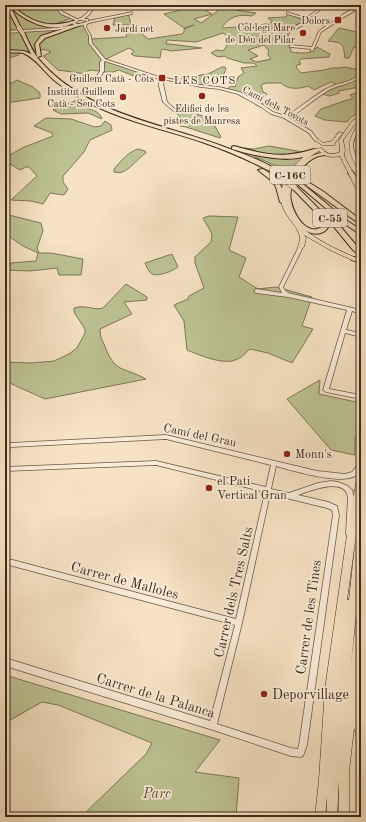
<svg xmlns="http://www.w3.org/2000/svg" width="366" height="822" viewBox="0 0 366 822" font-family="'Old Standard TT',serif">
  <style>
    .green { fill: #bdc394; stroke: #7e7757; fill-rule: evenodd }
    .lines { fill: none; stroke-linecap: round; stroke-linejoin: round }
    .minor-casing { stroke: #6c5944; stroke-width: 1.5 }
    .major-casing { stroke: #3e2b1a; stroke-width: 1 }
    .highway-casing { stroke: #3e2b1a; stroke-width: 2 }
    .minor { fill: #f9ecd9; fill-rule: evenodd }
    .major { fill: #f6e2c4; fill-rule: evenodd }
    .highway { fill: #f6e2c4; fill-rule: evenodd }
    .highway-bridge-far1-casing { stroke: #3e2b1a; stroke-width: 5.5; stroke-linecap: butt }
    .highway-bridge-casing { stroke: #3e2b1a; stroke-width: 6; stroke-linecap: butt }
    .highway-bridge-far1 { stroke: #f6e2c4; stroke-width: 4.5 }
    .highway-bridge { stroke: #f6e2c4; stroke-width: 5.5 }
    .poi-dot { fill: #8f2418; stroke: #f9ecd9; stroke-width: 1.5 }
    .labels { text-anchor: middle; stroke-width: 3.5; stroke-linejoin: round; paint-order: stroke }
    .far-poi-label { font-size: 10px; fill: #3e2b1a; stroke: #f9ecd9; text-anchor: end }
    .far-street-label { font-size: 10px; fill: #3e2b1a; stroke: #f9ecd9 }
    .far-neighbourhood-label { font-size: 11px; letter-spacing: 1px; fill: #3e2b1a; stroke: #f9ecd9 }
    .shield { fill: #f9ecd9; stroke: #766553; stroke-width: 1 }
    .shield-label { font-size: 11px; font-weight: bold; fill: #3e2b1a }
    .street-label { font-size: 12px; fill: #3e2b1a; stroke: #f9ecd9 }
    .poi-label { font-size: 12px; fill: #3e2b1a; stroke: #f9ecd9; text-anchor: start }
    .near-street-label { font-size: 14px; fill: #3e2b1a; stroke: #f9ecd9 }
    .near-poi-label { font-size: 14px; fill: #3e2b1a; stroke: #f9ecd9; text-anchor: start }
    .near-park-label { font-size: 14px; font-style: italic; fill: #5e5138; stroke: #f9ecd9 }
  </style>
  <rect width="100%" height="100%" fill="#f6e2c4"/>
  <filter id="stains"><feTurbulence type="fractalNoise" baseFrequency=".005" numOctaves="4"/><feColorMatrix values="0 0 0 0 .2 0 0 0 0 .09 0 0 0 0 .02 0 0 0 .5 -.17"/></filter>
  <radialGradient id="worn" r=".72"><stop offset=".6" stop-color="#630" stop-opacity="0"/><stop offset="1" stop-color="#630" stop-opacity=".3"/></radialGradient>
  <g class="green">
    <path d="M5 5H20L25 7 43 5 53 7 55 5 59 10 72 18 58 23 60 26 54 27 63 31 79 25 84 26 91 39 126 37 129 25H113L115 17 128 13 131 24 148 39 182 34 184 32V29L194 25 184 28 164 14 198 6 212 14 194 19 201 23 218 11 217 7 206 5H240L229 9 256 13 252 16C238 14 231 16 222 27L223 28 238 27 244 23 257 26 273 22 268 18 286 17 288 14 305 20 291 28V31L288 35 291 52C300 53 311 55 317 47L330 54 329 57 301 59 299 61 301 64 297 65 296 67 301 73 324 70 332 68H339L344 67 361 70V83L359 87 339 91V93L330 96 321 94 337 85 331 82 314 90 308 86C300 89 288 90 281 83H266L261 85 263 92 267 94 262 100 263 103H266L265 105 227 89 231 86 235 87 238 77 244 73 241 68 257 66 254 63H244L227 58 225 56 218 57 211 53 217 50 223 51 226 47 230 38 223 33 196 42 167 40 166 44H169L202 48 171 51 163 49 161 51 160 58 135 56 131 54 134 51 129 48 104 60 102 71 89 70 86 74 58 70 43 56 51 52C42 46 29 53 18 53L19 55 5 59V53L17 52 5 47V33L14 31 13 29 5 28V15L7 13ZM264 45 269 51 268 55 271 59 257 62 250 59 258 56 248 50Z"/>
    <path d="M339 28 361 33V49L354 47 349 58H345C343 42 343 43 328 41Z"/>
    <polygon points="105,61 108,61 150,76 134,76 119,70 113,72 103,72 104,62"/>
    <path d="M222 67H225L226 69 222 78C202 86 199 86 178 82L182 78 208 74Z"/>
    <polygon points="17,80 33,87 40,93 40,98 5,103 5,81 12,83"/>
    <polygon points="361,91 361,108 359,109 361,112 351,117 347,122 325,120 315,116 321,109 353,98 350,95"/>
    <path d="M80 99 83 100 80 103 82 106C89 110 100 110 102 119L88 113 61 114 53 110Z"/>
    <polygon points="175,109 203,116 215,126 221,137 220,138 186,127 180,126 182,122"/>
    <polygon points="46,118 71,119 95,127 101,126 105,121 111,125 112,130 90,140 84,152 63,176 63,182 68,189 64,195 50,193 43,204 31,201 11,200 37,176 29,167 26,167 20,170 5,161 5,158 22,148 53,136 52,133 34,126"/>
    <path d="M269 146 303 152 299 154C281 155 261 155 244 148L254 149Z"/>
    <path d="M138 149 145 151 146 153C136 159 127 176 114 172V169C121 161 128 152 138 149Z"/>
    <polygon points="250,154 307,156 289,172"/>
    <polygon points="9,215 41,223 43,231 37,248 39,253 51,253 83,259 81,275 59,275 57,268 30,271 5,270 5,267 10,266 11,263 36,261 38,253 23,246 10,237 9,239 5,237 5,217"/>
    <path d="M209 216 238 217 229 250 246 258 239 277 258 289 276 287 312 297 302 326 313 329 292 363 268 353 250 349C245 353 242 358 235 360 223 365 199 355 187 350L184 321 174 305 188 299 189 296 204 288 195 263V257L211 242 212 234 203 218Z"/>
    <path d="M172 254 178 267C173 271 158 277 152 274 149 272 146 266 145 263Z"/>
    <path d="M126 284 147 297V300L124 302 132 314 100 329C100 335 101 339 104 344 115 374 122 366 146 379L45 399 5 381V362L32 363 54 361 69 354 77 348 85 333V329L74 312V308C85 304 94 311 103 308Z"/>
    <polygon points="320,380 319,394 361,403 361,431 355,437 355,455 331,450 287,399"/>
    <polygon points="5,675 220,740 195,772 239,778 236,817 81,817 146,754 152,743 58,705 42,702 5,723"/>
  </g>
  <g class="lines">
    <defs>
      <g id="minor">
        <path d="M54 5H56L63 12 77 19 81 18 87 13 94 5H96L89 15 84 19H88V21L79 20 75 23C80 25 83 23 88 21L132 12V14L89 23 87 24 86 27 91 36 92 43 105 59 156 76 201 85 219 87 240 92 263 105 273 112 286 116C300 108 312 97 326 89 336 83 349 83 358 76L357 59 361 55V77C351 84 339 85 329 90 315 98 303 110 289 118L311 131 318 140 316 141H315L309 133 284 118 271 114 261 107 238 94 219 89 201 87 162 79 167 102 177 111 178 112 176 113 163 102 159 86V79L105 61 104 62V71L96 83H94L93 82 100 71V62L102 60 89 43V36L84 27V25L56 30 5 33V31L56 28 74 25 72 23 75 20 61 14Z"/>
        <polygon points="219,5 226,5 220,7"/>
        <polygon points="324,5 327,5 308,19 328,25 342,15 360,5 361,5 361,7 344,17 321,32 313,51 311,51 311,49 290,47 289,46 291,45 312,47 319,31 326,26 310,21 296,29 294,29 294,27 307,20 287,14 287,12 306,18"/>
        <polygon points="361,17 361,19 357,20 356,19"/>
        <path d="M360 122H361C361 130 353 135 353 146 354 156 361 164 361 173L359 172C348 151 345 143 360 122Z"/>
        <polygon points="299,246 301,246 303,247 283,287 284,289 288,293 361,310 361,314 352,311 346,330 361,333 361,337 345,333 329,389 361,395 361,399 326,392 323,390 347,310 288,297 256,293 254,291 256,289 282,293 279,287"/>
        <path d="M166 435 317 471 345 474 352 472 359 463H361C361 468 360 473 355 476 340 485 294 471 276 466L271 489 289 493 318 483 331 481 338 482 348 486 352 490 354 498 352 534 351 536 349 537 347 536 346 534 348 498C346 476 309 491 298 495L328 502 337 506 339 515 307 745 303 756 300 757 291 756 213 730 5 666V658L210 721 235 625 5 564V558L236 619 265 492 156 465 5 471V467L156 461 266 487 271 465 166 439 11 447 7 452H5V439L10 443ZM270 494 327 508 332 510 333 515 299 745 298 749 291 748 217 724 242 623Z"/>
      </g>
      <g id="major">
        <path d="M359 116H361V119L356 123 343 140 345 150 344 156 361 188V195L358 193 340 156C332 158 325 157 319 151 305 159 291 171 288 187 287 190 286 193 286 196 285 229 336 249 361 260V264L332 251 304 235 306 238 304 247 303 248H299L298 247C299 244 300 240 300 238 299 228 289 220 285 212 275 195 285 174 298 162 304 156 313 148 322 148 326 155 333 155 340 152L339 140 352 121Z"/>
        <polygon points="339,132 343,133 335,143 335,145 322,145 314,140 318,139 323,143 332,141"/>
        <polygon points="361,476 361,498 347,600 349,600 357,526 358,523 361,522 361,565 351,664 357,613 358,610 361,609 361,655 358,683 361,685 361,743 358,741 354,728 349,771 349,817 339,817 339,780 337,817 327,817 327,797 325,817 315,817 319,780 325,689 350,514 357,479 358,477"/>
      </g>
      <g id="highway">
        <path d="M7 5C13 5 15 8 20 12 38 25 52 27 73 21L75 22C54 35 28 23 11 8L21 28 18 29 6 6Z"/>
        <polygon points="78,24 81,25 45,38 39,44 41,56 37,57 35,44 41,36"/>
        <path d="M22 31 24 32C29 43 34 55 42 63 90 116 167 124 230 149 246 155 270 163 282 174L277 175C253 162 228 151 202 142 166 130 128 122 93 105 80 98 66 90 55 81 44 72 36 58 23 53 18 52 10 53 5 52V50L24 51 31 54 20 32Z"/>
        <path d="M234 146C266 155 282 159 314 149L317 151C296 166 255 156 232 149V147Z"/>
        <path d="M321 153 325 152 328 154C324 156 320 155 316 157 305 162 295 175 292 186H296L324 214 329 213 361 251V256L353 250 330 222V225C328 227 326 231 323 232 307 240 287 217 285 203L283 204 280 202 276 187 272 181 258 170 263 169C276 176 281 183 285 197 282 178 303 156 321 153ZM292 188 323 220 325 224C323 225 322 227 320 228 303 237 285 201 292 188Z"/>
        <polygon points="348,171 352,171 361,183 361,189 359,188 348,173"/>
        <polygon points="298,180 346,220 361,230 361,235 342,222 296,183 295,182"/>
        <polygon points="305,180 324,192 361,220 361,225 303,183 302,182"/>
        <polygon points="354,257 361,259 361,263 352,260 351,259"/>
      </g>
    </defs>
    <use href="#minor" class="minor-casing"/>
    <use href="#major" class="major-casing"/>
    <use href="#highway" class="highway-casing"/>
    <use href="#minor" class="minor"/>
    <use href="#major" class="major"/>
    <use href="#highway" class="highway"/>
    <defs>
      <polyline id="highway-bridge-far1" points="19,28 22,32"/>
      <g id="highway-bridge">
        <polyline points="285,174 298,182"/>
        <polyline points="278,175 294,187"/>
      </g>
    </defs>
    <use href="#highway-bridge-far1" class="highway-bridge-far1-casing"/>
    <use href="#highway-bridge" class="highway-bridge-casing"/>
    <use href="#highway-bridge-far1" class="highway-bridge-far1"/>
    <use href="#highway-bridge" class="highway-bridge"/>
  </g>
  <g class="poi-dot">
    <rect x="334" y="16" width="8" height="8" rx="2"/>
    <circle cx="107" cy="28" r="4"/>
    <circle cx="303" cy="33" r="4"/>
    <rect x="158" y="74" width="8" height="8" rx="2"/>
    <circle cx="202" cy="96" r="4"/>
    <circle cx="123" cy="97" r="4"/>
    <circle cx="287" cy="454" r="4"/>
    <circle cx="209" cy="488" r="4"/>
    <circle cx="264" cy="694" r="4"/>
  </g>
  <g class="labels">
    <g class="far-poi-label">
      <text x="330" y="24">Dolors</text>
      <text x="295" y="31">Col·legi Mare<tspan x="295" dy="12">de Déu del Pilar</tspan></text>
      <text x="115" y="32" text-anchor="start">Jardí net</text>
      <text x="154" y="82">Guillem Catà - Cots</text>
      <text x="115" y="95">Institut Guillem<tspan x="115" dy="12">Catà - Seu Cots</tspan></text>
      <text x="202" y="112" text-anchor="middle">Edifici de les<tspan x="202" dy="12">pistes de Manresa</tspan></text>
    </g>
    <g class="far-street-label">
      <text transform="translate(276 105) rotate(28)" y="4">Camí dels Tovots</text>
    </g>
    <g class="far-neighbourhood-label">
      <text x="205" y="84">LES COTS</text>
    </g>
    <g class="shield">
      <rect x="270" y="166" width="40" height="18" rx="3"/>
      <rect x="313" y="209" width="34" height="18" rx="3"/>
    </g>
    <g class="shield-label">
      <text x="290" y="179">C-16C</text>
      <text x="330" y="222">C-55</text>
    </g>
    <g class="street-label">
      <text transform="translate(200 435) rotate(12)" y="4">Camí del Grau</text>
    </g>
    <g class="poi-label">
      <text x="295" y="458">Monn's</text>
      <text x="217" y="485">el Pati<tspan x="217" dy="14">Vertical Gran</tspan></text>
    </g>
    <g class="near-street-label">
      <text transform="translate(125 580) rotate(15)" y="5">Carrer de Malloles</text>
      <text transform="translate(233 592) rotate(-77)" y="5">Carrer dels Tres Salts</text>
      <text transform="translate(308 617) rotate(-82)" y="5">Carrer de les Tines</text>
      <text transform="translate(156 695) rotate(17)" y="5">Carrer de la Palanca</text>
    </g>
    <g class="near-poi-label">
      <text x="272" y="699">Deporvillage</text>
    </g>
    <g class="near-park-label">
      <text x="157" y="798">Parc</text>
    </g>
  </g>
  <rect width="366" height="822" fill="none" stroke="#f6e2c4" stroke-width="20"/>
  <rect x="6" y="6" width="354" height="810" fill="none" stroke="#3e2b1a" stroke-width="2"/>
  <rect x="10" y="10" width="346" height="802" fill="none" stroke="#3e2b1a"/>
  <rect width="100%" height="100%" filter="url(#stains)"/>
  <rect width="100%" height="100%" fill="url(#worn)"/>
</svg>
